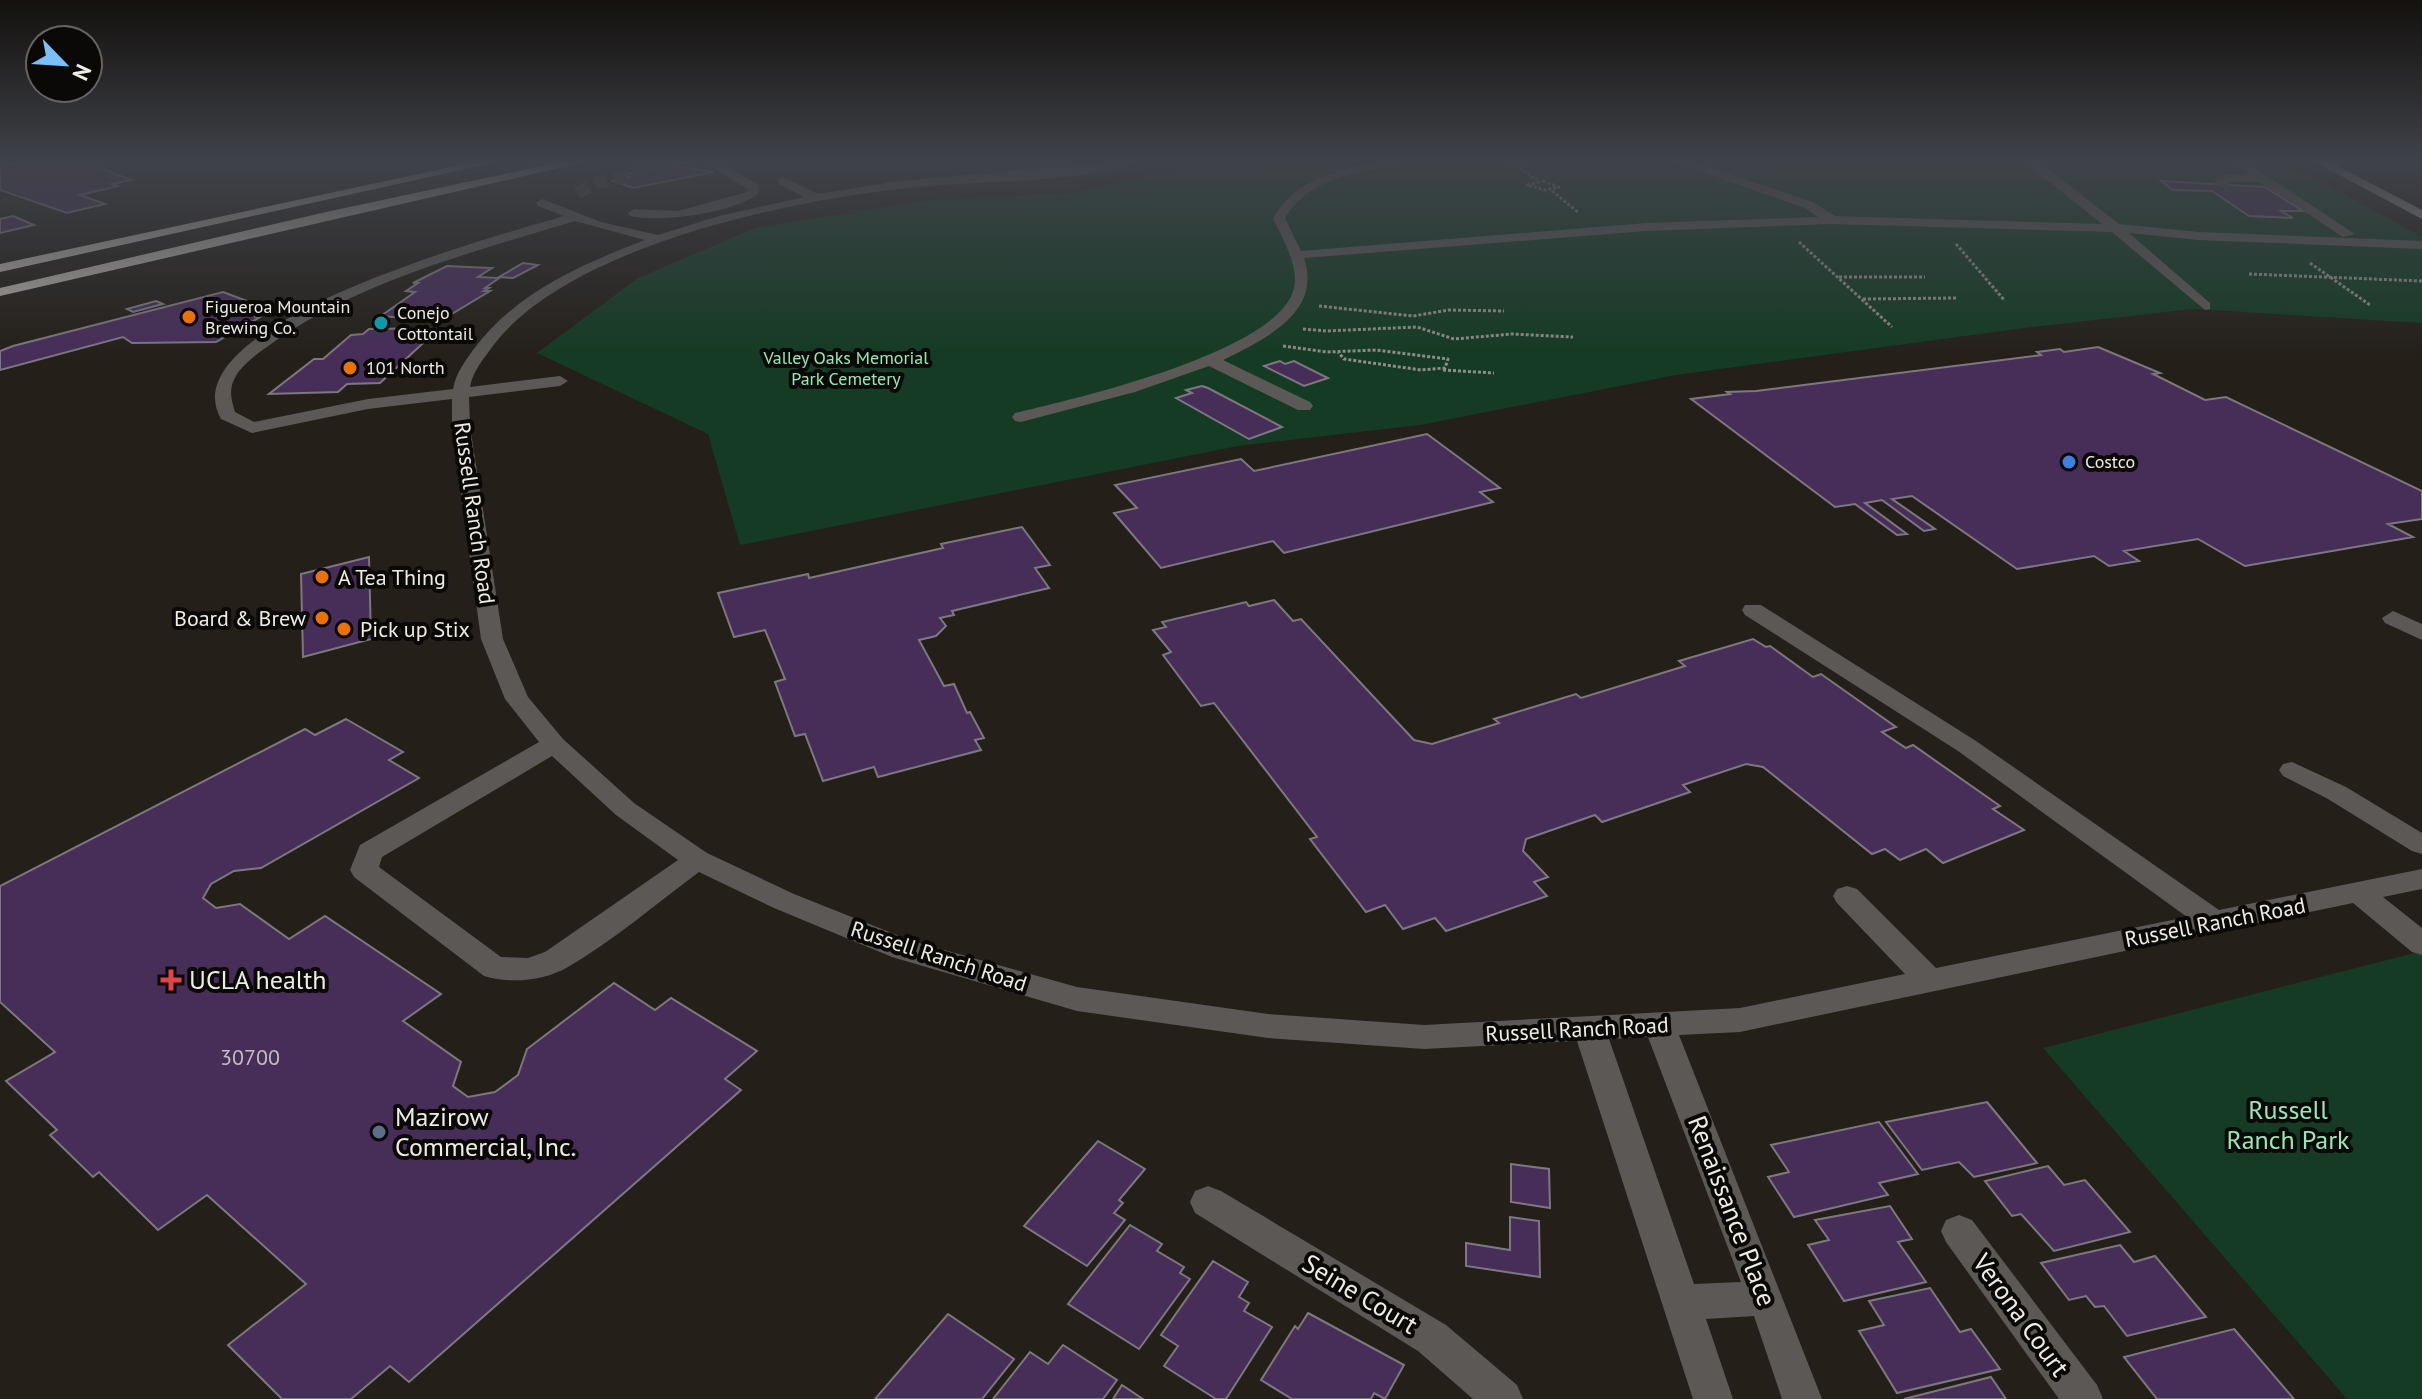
<svg xmlns="http://www.w3.org/2000/svg" width="2422" height="1399" viewBox="0 0 2422 1399" font-family="'PT Sans',sans-serif">
  <style>
    .green { fill: #153b24 }
    .building { fill: #472e59; stroke: #7d7880; stroke-width: 2 }
    .lines { fill: none; stroke-linecap: round; stroke-linejoin: round }
    .minor-tunnel { stroke: #423e38; stroke-width: 13; stroke-dasharray: 13 7; stroke-linecap: butt }
    .path { stroke: #918c87; stroke-width: 3; stroke-dasharray: 3 2; stroke-linecap: butt }
    .minor { fill: #5b5855; fill-rule: evenodd }
    .major { fill: #96908b; fill-rule: evenodd }
    .highway { fill: #ada7a0; fill-rule: evenodd }
    .food-dot { fill: #e8710a; stroke: #0b0907; stroke-width: 3 }
    .culture-dot { fill: #0f9aa8; stroke: #0b0907; stroke-width: 3 }
    .shop-dot { fill: #3f7fe0; stroke: #0b0907; stroke-width: 3 }
    .health-dot { fill: #e0444e; stroke: #0b0907; stroke-width: 3 }
    .service-dot { fill: #5c6f8a; stroke: #0b0907; stroke-width: 3 }
    .labels { text-anchor: middle; stroke-width: 8; stroke-linejoin: round; paint-order: stroke }
    .far-poi-label { font-size: 18px; fill: #efebe7; stroke: #0b0907; text-anchor: start }
    .far-park-label { font-size: 18px; fill: #98e8b3; stroke: #0b0907 }
    .street-label { font-size: 22px; fill: #efebe7; stroke: #0b0907 }
    .poi-label { font-size: 22px; fill: #efebe7; stroke: #0b0907; text-anchor: start }
    .near-number-label { font-size: 22px; fill: #c5bcc4 }
    .near-poi-label { font-size: 26px; fill: #efebe7; stroke: #0b0907; text-anchor: start }
    .near-park-label { font-size: 26px; fill: #98e8b3; stroke: #0b0907 }
    .near-street-label { font-size: 26px; fill: #efebe7; stroke: #0b0907 }
  </style>
  <rect width="100%" height="100%" fill="#241f19"/>
  <g class="green">
    <polygon points="1209,162 2285,162 2422,237 2422,323 2193,309 2024,328 1676,375 1420,425 1238,446 740,545 708,434 537,353 638,278 755,228 922,201 1073,193"/>
    <polygon points="2422,951 2422,1399 2347,1399 2043,1048"/>
  </g>
  <g class="building">
    <polygon points="24,162 83,162 132,180 112,184 118,186 80,195 105,204 67,213 0,190 0,165"/>
    <polygon points="666,165 714,172 633,188 613,181 629,177 622,175"/>
    <polygon points="2161,181 2265,187 2303,211 2281,211 2293,218 2249,216 2212,191 2173,190"/>
    <polygon points="13,216 34,225 0,233 0,219"/>
    <polygon points="523,263 538,265 513,278 499,277"/>
    <polygon points="447,266 492,268 478,277 499,278 485,288 489,288 484,291 490,291 440,321 381,316 415,292 406,291 418,283 413,283"/>
    <polygon points="223,292 255,304 249,306 264,312 254,317 262,316 216,342 132,343 123,337 0,370 0,351 13,346"/>
    <polygon points="156,301 163,304 133,312 127,309"/>
    <polygon points="432,328 428,332 435,332 380,383 347,384 338,392 269,394 314,359 323,359 351,335 363,334 369,329"/>
    <polygon points="2098,347 2160,373 2153,374 2205,400 2226,397 2422,491 2422,519 2388,524 2413,537 2245,566 2198,539 2124,551 2139,561 2109,566 2094,556 2017,569 1912,496 1892,499 1935,529 1924,531 1882,500 1865,503 1907,534 1897,535 1855,504 1835,507 1691,399 1730,394 1727,392 1756,391 2041,355 2037,352 2060,349 2064,352"/>
    <polygon points="1280,361 1285,364 1294,361 1328,378 1304,386 1264,366"/>
    <polygon points="1202,386 1208,388 1282,427 1249,439 1176,398 1192,393 1186,390"/>
    <polygon points="1427,434 1500,488 1480,492 1493,502 1284,553 1273,541 1161,568 1114,513 1137,508 1115,485 1241,459 1254,471"/>
    <polygon points="1022,527 1050,565 1035,568 1049,588 952,611 954,615 940,618 946,626 936,636 919,640 944,686 954,684 967,713 970,712 984,738 975,740 981,750 878,777 874,767 823,781 805,734 795,736 775,682 785,679 765,630 734,637 718,593 808,574 809,578 943,548 941,544"/>
    <polygon points="369,557 371,639 303,657 301,574"/>
    <polygon points="1274,600 1293,621 1301,619 1414,740 1432,744 1499,723 1494,719 1576,694 1581,698 1685,666 1679,661 1753,639 1766,647 1770,646 1813,677 1821,674 1896,727 1882,732 1906,748 1913,745 2000,806 1993,809 2024,830 1943,863 1926,849 1900,860 1885,849 1872,854 1763,767 1746,764 1683,785 1690,792 1602,822 1595,815 1526,839 1523,851 1548,877 1534,882 1547,896 1446,931 1435,918 1403,929 1385,905 1366,912 1310,839 1317,837 1214,703 1201,706 1163,655 1171,652 1153,630 1166,627 1162,622 1246,602 1249,606"/>
    <polygon points="346,719 403,752 389,760 419,778 261,868 234,871 211,884 203,898 216,908 240,904 289,939 325,916 441,994 403,1021 461,1062 453,1086 468,1097 495,1092 518,1075 527,1049 614,983 655,1010 671,998 757,1051 725,1079 741,1090 409,1382 390,1366 351,1399 282,1399 228,1345 306,1284 207,1195 158,1230 99,1172 93,1177 50,1135 57,1130 6,1081 55,1052 0,1002 0,886 305,729 315,735"/>
    <polygon points="1987,1102 2037,1163 1974,1177 1959,1162 1922,1170 1886,1122"/>
    <polygon points="1879,1122 1918,1174 1879,1183 1888,1195 1794,1217 1768,1177 1789,1172 1771,1145"/>
    <polygon points="1098,1141 1145,1169 1119,1200 1123,1203 1114,1213 1125,1220 1087,1266 1024,1226"/>
    <polygon points="1511,1164 1549,1169 1550,1208 1511,1202"/>
    <polygon points="2048,1166 2064,1185 2085,1180 2130,1232 2054,1251 2021,1214 2012,1216 1985,1181"/>
    <polygon points="1890,1206 1912,1239 1898,1242 1926,1282 1844,1301 1808,1245 1829,1240 1815,1220"/>
    <polygon points="1510,1217 1539,1221 1540,1277 1466,1266 1466,1243 1510,1250"/>
    <polygon points="1130,1225 1162,1244 1157,1251 1184,1267 1180,1273 1190,1279 1139,1349 1068,1304"/>
    <polygon points="2120,1245 2134,1262 2155,1256 2206,1317 2127,1336 2104,1306 2095,1307 2086,1296 2069,1300 2041,1263"/>
    <polygon points="1213,1261 1248,1282 1239,1297 1249,1303 1244,1311 1272,1327 1226,1399 1216,1399 1164,1366 1178,1346 1161,1335"/>
    <polygon points="1930,1288 1960,1332 1971,1329 2000,1369 1897,1393 1859,1331 1884,1325 1869,1301"/>
    <polygon points="1308,1313 1404,1365 1385,1399 1374,1393 1371,1399 1292,1399 1261,1380 1295,1326 1298,1329"/>
    <polygon points="948,1314 1014,1359 982,1399 875,1399"/>
    <polygon points="2234,1329 2294,1399 2157,1399 2124,1357"/>
    <polygon points="1063,1345 1117,1380 1103,1399 993,1399 1030,1352 1048,1364"/>
    <polygon points="1991,1377 2006,1399 1904,1399"/>
    <polygon points="1122,1385 1143,1399 1113,1399"/>
  </g>
  <g class="lines">
    <polyline class="minor-tunnel" points="577,193 597,183 670,166"/>
    <g class="path">
      <polyline points="1511,162 1537,180"/>
      <polygon points="1543,181 1559,187 1546,190 1527,185"/>
      <polyline points="1552,191 1578,212"/>
      <polyline points="1799,242 1892,327"/>
      <polyline points="1956,244 2005,301"/>
      <polyline points="2310,263 2370,305"/>
      <polyline points="2249,274 2422,281"/>
      <polyline points="1839,277 1925,277"/>
      <polyline points="1863,299 1957,298"/>
      <polyline points="1319,306 1413,316 1449,310 1504,311"/>
      <polyline points="1303,329 1326,331 1417,327 1454,339 1512,334 1573,337"/>
      <polyline points="1283,346 1327,352 1376,350 1448,359 1445,368 1421,370 1344,359 1338,352"/>
      <polyline points="1443,370 1494,373"/>
    </g>
    <g class="minor">
      <polygon points="694,162 670,169 664,166 671,162"/>
      <path d="M703 162H718L759 185 758 194C732 213 662 223 630 216L628 213 634 209 678 211 747 192 748 189Z"/>
      <path d="M1108 162H1134C1104 181 971 182 929 186 806 196 564 244 490 350 481 362 473 372 470 387L560 376 568 381 560 386 469 397 470 426 503 639 528 697 563 739 634 803 707 853 794 894 912 941 1077 987 1268 1014 1424 1025 1740 1008 1905 974 1837 903 1833 896 1837 889 1847 886 1857 889 1936 968 2187 917 1958 751 1745 615 1742 610 1745 605H1761L1976 741 2219 910 2422 869V889L2383 897 2422 928V955L2412 952 2353 903 1740 1032 1679 1035 1822 1399H1782L1754 1316 1706 1319 1733 1399H1693L1577 1041 1424 1049 1268 1038 1077 1011 892 957 774 908 699 872C657 903 613 941 568 967 544 981 511 984 484 976L354 877 350 870 360 845 539 742 505 699 481 639 452 426V399L368 409 252 433 221 419C166 323 504 234 564 216L538 206 536 203 542 199 601 222 658 235 719 216 804 197 779 184V178L783 177 818 194 899 181ZM575 221 645 240C580 265 515 293 473 350 464 363 456 373 453 389L368 399 254 422 235 412C232 402 229 393 233 382 239 366 257 354 271 344 361 280 471 253 575 221ZM552 756 616 815 678 860 545 952 528 958 501 957 379 867 382 857ZM1648 1037 1741 1282 1694 1284 1609 1039Z"/>
      <path d="M1374 162H1396C1387 167 1376 169 1365 171 1333 178 1303 188 1285 218L1301 251 1646 223 1818 217 1805 208 1674 162H1692L1813 202 1835 216 2102 224 2025 162H2039L2119 224 2199 232 2422 241V249L2199 240 2129 233 2210 303V309L2205 310 2112 232 1832 224 1646 231 1304 258C1323 313 1263 340 1223 360L1310 402 1313 406 1310 410H1298L1209 366 1135 392 1021 422 1015 421 1012 417 1015 413C1073 399 1280 352 1294 288 1299 265 1282 238 1273 218 1296 180 1332 171 1374 162Z"/>
      <polygon points="2232,162 2246,162 2355,234 2343,237 2260,182 2229,182 2229,187 2221,187 2214,180 2219,175 2249,174"/>
      <polygon points="2393,611 2422,624 2422,640 2385,623 2382,618"/>
      <polygon points="2292,762 2346,787 2422,833 2422,854 2412,851 2328,799 2283,776 2279,770 2283,764"/>
      <polygon points="1208,1186 1221,1191 1446,1325 1517,1385 1523,1399 1473,1399 1418,1351 1195,1213 1190,1202 1195,1191"/>
      <polygon points="1959,1215 1972,1220 2097,1385 2103,1399 2059,1399 1946,1242 1941,1231 1946,1220"/>
    </g>
    <polygon class="major" points="2315,162 2330,162 2422,210 2422,219"/>
    <g class="highway">
      <polygon points="474,162 497,162 0,272 0,264"/>
      <polygon points="561,162 585,162 0,296 0,288 326,212"/>
    </g>
  </g>
  <linearGradient id="sky" x2="0" y2="1"><stop stop-color="#14110e"/><stop offset="0.45" stop-color="#3f4249"/><stop offset="1" stop-color="#3f4249" stop-opacity="0"/></linearGradient>
  <rect width="2422" height="358" fill="url(#sky)"/>
  <g class="food-dot">
    <circle cx="189" cy="317" r="8"/>
    <circle cx="350" cy="368" r="8"/>
    <circle cx="322" cy="577" r="8"/>
    <circle cx="322" cy="618" r="8"/>
    <circle cx="344" cy="629" r="8"/>
  </g>
  <circle class="culture-dot" cx="381" cy="323" r="8"/>
  <circle class="shop-dot" cx="2069" cy="462" r="8"/>
  <path class="health-dot" d="M167 968h8v8h8v8h-8v8h-8v-8h-8v-8h8z"/>
  <circle class="service-dot" cx="379" cy="1132" r="8"/>
  <g class="labels">
    <g class="far-poi-label">
      <text x="205" y="313">Figueroa Mountain<tspan x="205" dy="21">Brewing Co.</tspan></text>
      <text x="397" y="319">Conejo<tspan x="397" dy="21">Cottontail</tspan></text>
      <text x="366" y="374">101 North</text>
      <text x="2085" y="468">Costco</text>
    </g>
    <g class="far-park-label">
      <text x="846" y="364">Valley Oaks Memorial<tspan x="846" dy="21">Park Cemetery</tspan></text>
    </g>
    <g class="street-label">
      <text transform="translate(475 513) rotate(82)" y="8">Russell Ranch Road</text>
      <text transform="translate(2215 922) rotate(-11)" y="8">Russell Ranch Road</text>
      <text transform="translate(939 956) rotate(18)" y="8">Russell Ranch Road</text>
      <text transform="translate(1577 1029) rotate(-3)" y="8">Russell Ranch Road</text>
    </g>
    <g class="poi-label">
      <text x="338" y="585">A Tea Thing</text>
      <text x="306" y="626" text-anchor="end">Board &amp; Brew</text>
      <text x="360" y="637">Pick up Stix</text>
    </g>
    <g class="near-number-label">
      <text x="250" y="1065">30700</text>
    </g>
    <g class="near-poi-label">
      <text x="189" y="989">UCLA health</text>
      <text x="395" y="1126">Mazirow<tspan x="395" dy="30">Commercial, Inc.</tspan></text>
    </g>
    <g class="near-park-label">
      <text x="2288" y="1119">Russell<tspan x="2288" dy="30">Ranch Park</tspan></text>
    </g>
    <g class="near-street-label">
      <text transform="translate(1732 1211) rotate(69)" y="9">Renaissance Place</text>
      <text transform="translate(1360 1294) rotate(31)" y="9">Seine Court</text>
      <text transform="translate(2021 1315) rotate(54)" y="9">Verona Court</text>
    </g>
  </g>
  <g transform="translate(64 64) rotate(115)"><circle r="38" fill="#0b0907" stroke="#666361" stroke-width="2"/>
  <path d="M0-6L14 30L0 20L-14 30Z" fill="#7cbef9"/>
  <text y="-12" font-size="22" font-weight="bold" text-anchor="middle" fill="#efebe7">N</text>
  </g>
</svg>
